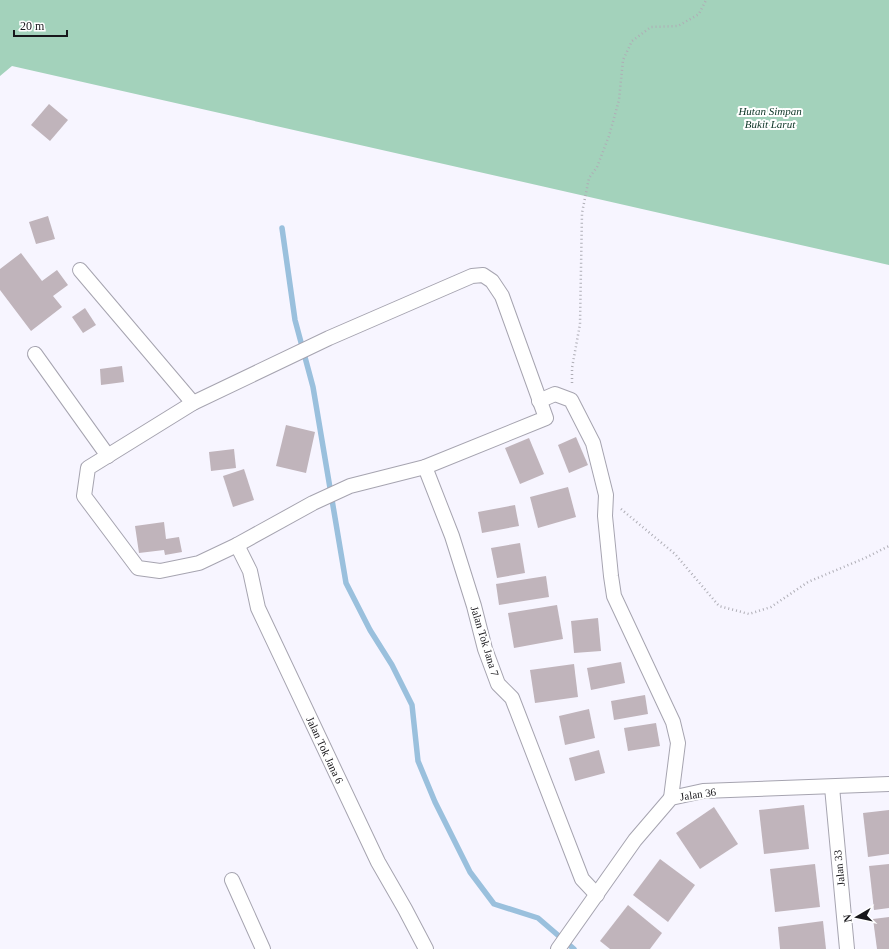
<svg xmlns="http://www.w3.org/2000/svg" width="889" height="949" viewBox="0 0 889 949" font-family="'Times New Roman',serif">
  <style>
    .forest { fill: #a3d2bb }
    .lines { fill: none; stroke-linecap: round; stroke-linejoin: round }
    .stream { stroke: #9ac0dd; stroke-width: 5.5 }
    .building { fill: #c0b4bb }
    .street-casing { stroke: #a6a4b0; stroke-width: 16 }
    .path { stroke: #afaeb6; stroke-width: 2.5; stroke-dasharray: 1 3; stroke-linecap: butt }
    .street { stroke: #fff; stroke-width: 14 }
    .labels { text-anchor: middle; stroke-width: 4; stroke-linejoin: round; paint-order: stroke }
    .park-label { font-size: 11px; font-style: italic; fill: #0c3425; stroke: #fff }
    .street-label { font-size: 11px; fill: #18171b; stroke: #fff }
  </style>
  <rect width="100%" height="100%" fill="#f7f5ff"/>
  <polygon class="forest" points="0,0 889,0 889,265 12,66 0,76"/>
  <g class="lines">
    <polyline class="stream" points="282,228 295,320 313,387 346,583 370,630 392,665 412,705 418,761 435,802 470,872 494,904 538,918 574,949"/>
  </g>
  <g class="building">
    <polygon points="49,104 68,120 50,141 31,125"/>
    <polygon points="48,216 55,239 36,244 29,222"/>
    <polygon points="21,253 42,281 57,270 68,285 53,296 62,307 31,331 0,290 0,269"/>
    <polygon points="85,308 96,325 83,333 72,317"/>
    <polygon points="122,366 124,382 101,385 100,369"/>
    <polygon points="286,425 315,432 306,473 276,466"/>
    <polygon points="576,437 588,465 569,473 558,445"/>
    <polygon points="529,438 544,474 520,484 505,448"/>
    <polygon points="234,449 236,468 211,471 209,452"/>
    <polygon points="244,469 254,500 233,507 223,476"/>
    <polygon points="568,487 576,517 538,528 530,497"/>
    <polygon points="515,505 519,526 482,533 478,512"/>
    <polygon points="164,522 166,539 179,537 182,552 165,555 164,550 139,553 135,526"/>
    <polygon points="520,543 525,573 497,578 491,548"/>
    <polygon points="546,576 549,597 499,605 496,584"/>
    <polygon points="557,605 563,639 514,648 508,613"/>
    <polygon points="598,618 601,651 574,653 571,621"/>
    <polygon points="621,662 625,683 591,690 587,668"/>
    <polygon points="574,664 578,697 535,703 530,670"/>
    <polygon points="645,695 648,714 614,720 611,701"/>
    <polygon points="589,709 595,738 565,745 559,716"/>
    <polygon points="656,723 660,746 628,751 624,728"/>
    <polygon points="599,750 605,773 575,781 569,758"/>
    <polygon points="804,805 809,849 764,854 759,810"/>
    <polygon points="714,807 738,844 700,869 676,833"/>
    <polygon points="889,810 889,854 868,857 863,813"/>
    <polygon points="660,859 695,885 668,922 633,895"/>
    <polygon points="815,864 820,907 775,912 770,869"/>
    <polygon points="889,864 889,908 874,910 869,866"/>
    <polygon points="628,905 662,933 650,949 610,949 600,941"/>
    <polygon points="889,917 889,949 877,949 873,919"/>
    <polygon points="823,921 826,949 780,949 778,927"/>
  </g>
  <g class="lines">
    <defs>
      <g id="street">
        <polyline points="80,270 193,403"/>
        <polygon points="483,275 492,281 502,296 546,418 425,467 350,486 313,503 237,545 199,563 160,571 138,568 84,496 88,468 193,403 329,338 472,276"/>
        <polyline points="35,354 108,456"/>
        <polyline points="539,401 555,394 571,400 593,443 606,495 605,516 611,576 614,596 673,722 678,743 671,798"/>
        <polyline points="425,467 452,536 474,606 485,649 498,684 512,698 582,879 597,895"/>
        <polyline points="237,545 250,571 258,608 378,862 405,909 426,949"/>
        <polyline points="832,787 847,949"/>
        <polyline points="232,880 263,949"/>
        <polyline points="558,949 635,840 671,798 703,791 889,784"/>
      </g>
    </defs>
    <use href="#street" class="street-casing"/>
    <g class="path">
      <polyline points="572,383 572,368 580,324 582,213 589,178 597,167 609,136 619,100 623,60 632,41 651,27 678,26 699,14 706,0"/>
      <polyline points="621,509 675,554 719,606 749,614 771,607 808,582 865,558 889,546"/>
    </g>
    <use href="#street" class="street"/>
  </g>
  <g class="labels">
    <g class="park-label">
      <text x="770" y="115">Hutan Simpan<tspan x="770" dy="13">Bukit Larut</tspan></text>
    </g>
    <g class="street-label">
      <text transform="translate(485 641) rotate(73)" y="4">Jalan Tok Jana 7</text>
      <text transform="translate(325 750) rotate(65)" y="4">Jalan Tok Jana 6</text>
      <text transform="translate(698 794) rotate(-8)" y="4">Jalan 36</text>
      <text transform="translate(839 868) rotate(-96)" y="4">Jalan 33</text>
    </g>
  </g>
  <g transform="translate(857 917) rotate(261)" stroke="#ffffff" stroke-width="3" paint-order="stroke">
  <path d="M0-3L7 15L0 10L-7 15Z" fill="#18171b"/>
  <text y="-6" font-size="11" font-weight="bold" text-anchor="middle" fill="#18171b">N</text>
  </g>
  <path d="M14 30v6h53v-6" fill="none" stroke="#18171b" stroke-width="2"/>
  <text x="20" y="30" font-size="12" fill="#18171b" stroke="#ffffff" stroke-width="3" paint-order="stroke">20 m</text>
</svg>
